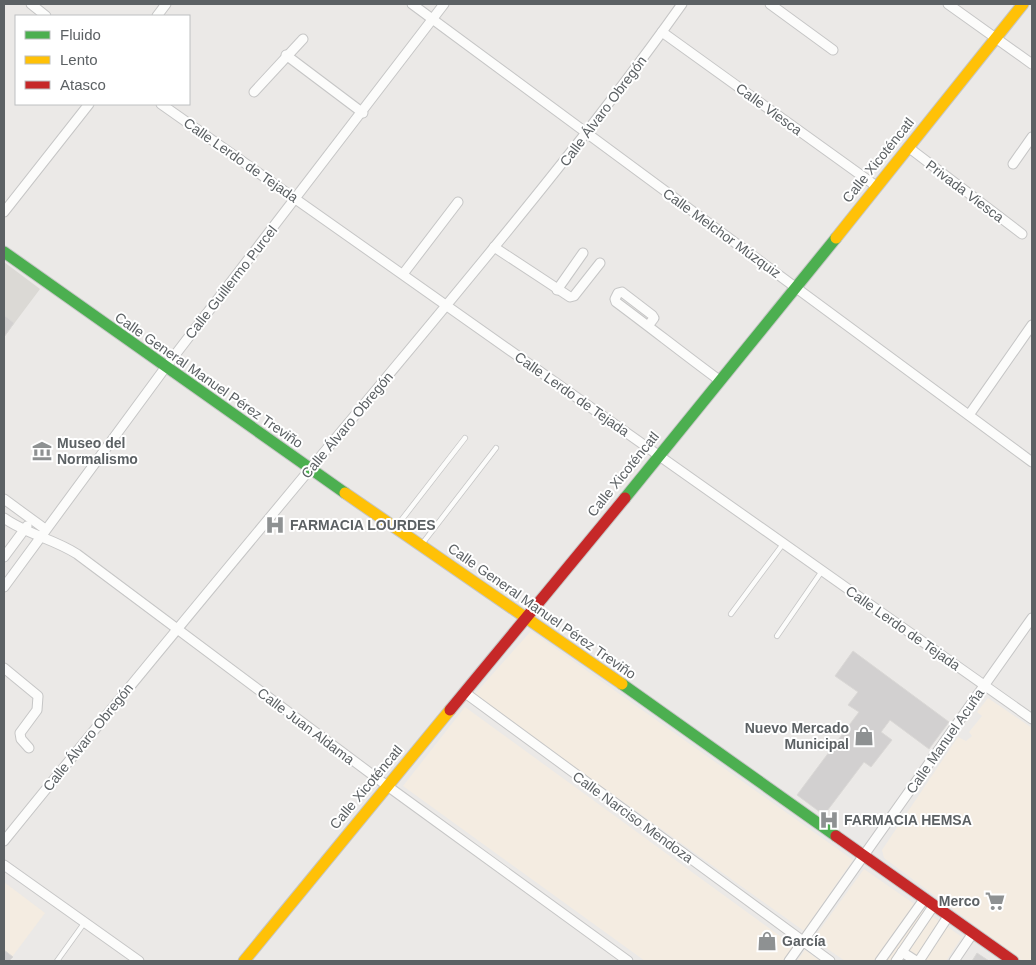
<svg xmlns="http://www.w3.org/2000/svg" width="1036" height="965" viewBox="0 0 1036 965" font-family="Helvetica,sans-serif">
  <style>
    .commercial { fill: #f4ece1 }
    .education { fill: #dbd9d5 }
    .building { fill: #d2d0d0; stroke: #dad8d6 }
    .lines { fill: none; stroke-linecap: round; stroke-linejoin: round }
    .lane-casing { stroke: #c6c6c6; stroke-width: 6 }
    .street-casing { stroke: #c6c6c6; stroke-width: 11 }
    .fast-casing { stroke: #c5c6c6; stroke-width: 13 }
    .slow-casing { stroke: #c5c6c6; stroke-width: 13 }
    .jam-casing { stroke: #c5c6c6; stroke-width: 13 }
    .lane { stroke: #fcfcfb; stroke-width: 4.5 }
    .street { stroke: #fcfcfb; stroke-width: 9 }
    .fast { stroke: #4caf50; stroke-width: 11 }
    .slow { stroke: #ffc107; stroke-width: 11 }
    .jam { stroke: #c62828; stroke-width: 11 }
    .labels { text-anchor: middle; stroke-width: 4; stroke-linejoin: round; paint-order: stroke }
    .street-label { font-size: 14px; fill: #5c6164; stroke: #fff }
    .poi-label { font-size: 14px; font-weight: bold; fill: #5c6164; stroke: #fff; text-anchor: start }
  </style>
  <rect width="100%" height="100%" fill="#ebe9e7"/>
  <g class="commercial">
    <polygon points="531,631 853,860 804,931 474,695"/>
    <polygon points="988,698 1032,728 1032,961 1023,961 884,858 882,850 958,737 966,741 972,736 969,732 982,716 977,712"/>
    <polygon points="465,707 795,947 783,961 645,961 403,786"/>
    <polygon points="864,869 962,937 946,961 845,961 813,939"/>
    <polygon points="4,882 45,913 9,961 4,961"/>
    <polygon points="805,950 820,961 797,961"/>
  </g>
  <polygon class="education" points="4,262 40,289 4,337"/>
  <g class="building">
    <polygon points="4,315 14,323 4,337"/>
    <polygon points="853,651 949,722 929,749 890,720 881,732 892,740 871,767 864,762 824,815 797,795 859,712 848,705 858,692 835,676"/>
    <polygon points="4,950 13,957 9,961 4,961"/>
    <polygon points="977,953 989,961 972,961"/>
  </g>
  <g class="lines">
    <defs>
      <g id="lane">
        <polyline points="396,527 465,438"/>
        <polyline points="422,544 496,448"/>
        <polyline points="731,614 783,544"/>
        <polyline points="777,636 822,571"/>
        <polyline points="57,961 85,922"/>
      </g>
      <g id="street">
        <polyline points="31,4 46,16"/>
        <polyline points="412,4 1032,462"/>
        <polyline points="770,4 833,50"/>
        <polyline points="948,4 1032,64"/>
        <polyline points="157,16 166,4"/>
        <polyline points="662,32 876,186"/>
        <polyline points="286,55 363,113"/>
        <polyline points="254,92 303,39"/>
        <polyline points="161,104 1032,719"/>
        <polyline points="908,147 1022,234"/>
        <polyline points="1013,164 1032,137"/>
        <polyline points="4,212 89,104"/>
        <polyline points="494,247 570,297 574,296 600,263"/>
        <polyline points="403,274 458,202"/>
        <polyline points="557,290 583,253"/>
        <path d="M648 326 654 318 652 315 622 292 618 293 615 299 616 302C651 328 685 355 719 380"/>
        <polyline points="969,415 1032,325"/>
        <polyline points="4,499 45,529"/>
        <path d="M4 518C26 534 54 539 77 554L386 785 628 961"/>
        <polyline points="4,557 27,526"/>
        <polyline points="4,587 165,368 444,4"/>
        <polyline points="4,668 38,696 37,710 20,733 21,739 29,748"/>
        <polyline points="464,692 830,961"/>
        <path d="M4 841C123 694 244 548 366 402 474 272 584 142 682 4"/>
        <polyline points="4,865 139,961"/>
        <polyline points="902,952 916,961"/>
        <polyline points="789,961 1032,618"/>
        <polyline points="880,961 925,898"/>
        <polyline points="896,961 934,905"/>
        <polyline points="919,961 949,915"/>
        <polyline points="954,961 973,933"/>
      </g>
      <g id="fast">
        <polyline points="4,252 345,493"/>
        <polyline points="625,498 836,238"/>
        <polyline points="622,684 836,836"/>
      </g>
      <g id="slow">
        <polyline points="836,238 1023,4"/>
        <polyline points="345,493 622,684"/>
        <polyline points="244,961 450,710"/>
      </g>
      <g id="jam">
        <polyline points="450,710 625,498"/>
        <polyline points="836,836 1013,961"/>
      </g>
    </defs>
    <use href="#lane" class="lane-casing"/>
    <use href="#street" class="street-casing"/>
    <use href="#fast" class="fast-casing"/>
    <use href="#slow" class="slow-casing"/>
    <use href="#jam" class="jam-casing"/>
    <use href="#lane" class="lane"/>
    <use href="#street" class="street"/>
    <use href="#fast" class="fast"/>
    <use href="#slow" class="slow"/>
    <use href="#jam" class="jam"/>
  </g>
  <defs>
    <symbol id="museum-bare" viewBox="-9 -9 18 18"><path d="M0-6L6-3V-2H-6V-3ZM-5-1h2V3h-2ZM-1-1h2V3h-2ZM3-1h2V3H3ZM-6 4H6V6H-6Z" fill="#8e9192" stroke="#fff" stroke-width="2.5" paint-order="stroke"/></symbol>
    <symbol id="hospital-bare" viewBox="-9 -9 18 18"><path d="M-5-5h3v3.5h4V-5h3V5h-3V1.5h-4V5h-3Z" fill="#8e9192" stroke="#fff" stroke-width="2.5" paint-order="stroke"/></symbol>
    <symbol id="shop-bare" viewBox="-9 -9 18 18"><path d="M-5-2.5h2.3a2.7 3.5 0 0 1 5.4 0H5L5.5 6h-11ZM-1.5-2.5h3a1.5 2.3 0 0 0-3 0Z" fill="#8e9192" stroke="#fff" stroke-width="2.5" paint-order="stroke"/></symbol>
    <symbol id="supermarket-bare" viewBox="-9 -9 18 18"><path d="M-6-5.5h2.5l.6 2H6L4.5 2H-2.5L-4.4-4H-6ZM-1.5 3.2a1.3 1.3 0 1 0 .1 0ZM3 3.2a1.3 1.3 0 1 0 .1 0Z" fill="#8e9192" stroke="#fff" stroke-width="2.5" paint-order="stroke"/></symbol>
  </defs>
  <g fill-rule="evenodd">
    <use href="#museum-bare" x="28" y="437" width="28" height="28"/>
    <use href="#hospital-bare" x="261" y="511" width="28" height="28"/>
    <use href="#shop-bare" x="850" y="722" width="28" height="28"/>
    <use href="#hospital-bare" x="815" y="806" width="28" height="28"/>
    <use href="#supermarket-bare" x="981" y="887" width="28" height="28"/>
    <use href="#shop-bare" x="753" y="927" width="28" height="28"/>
  </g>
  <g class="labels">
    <g class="street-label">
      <text transform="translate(769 109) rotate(36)" y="5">Calle Viesca</text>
      <text transform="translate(603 111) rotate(-53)" y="5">Calle Álvaro Obregón</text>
      <text transform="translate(241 160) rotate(35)" y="5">Calle Lerdo de Tejada</text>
      <text transform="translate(878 160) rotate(-51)" y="5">Calle Xicoténcatl</text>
      <text transform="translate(965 191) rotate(37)" y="5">Privada Viesca</text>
      <text transform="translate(722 233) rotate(36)" y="5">Calle Melchor Múzquiz</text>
      <text transform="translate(231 282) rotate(-52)" y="5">Calle Guillermo Purcel</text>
      <text transform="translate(209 380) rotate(35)" y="5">Calle General Manuel Pérez Treviño</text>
      <text transform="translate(572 394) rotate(35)" y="5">Calle Lerdo de Tejada</text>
      <text transform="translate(347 425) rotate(-50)" y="5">Calle Álvaro Obregón</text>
      <text transform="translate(623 474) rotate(-51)" y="5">Calle Xicoténcatl</text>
      <text transform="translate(542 611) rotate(35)" y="5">Calle General Manuel Pérez Treviño</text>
      <text transform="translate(903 628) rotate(35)" y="5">Calle Lerdo de Tejada</text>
      <text transform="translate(306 726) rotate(37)" y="5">Calle Juan Aldama</text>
      <text transform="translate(88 737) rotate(-51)" y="5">Calle Álvaro Obregón</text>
      <text transform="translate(945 741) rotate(-55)" y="5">Calle Manuel Acuña</text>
      <text transform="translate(366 787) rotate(-50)" y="5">Calle Xicoténcatl</text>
      <text transform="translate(633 817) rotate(36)" y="5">Calle Narciso Mendoza</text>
    </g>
    <g class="poi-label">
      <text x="57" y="448">Museo del<tspan x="57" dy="16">Normalismo</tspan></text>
      <text x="290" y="530">FARMACIA LOURDES</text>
      <text x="849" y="733" text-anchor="end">Nuevo Mercado<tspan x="849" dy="16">Municipal</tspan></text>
      <text x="844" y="825">FARMACIA HEMSA</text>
      <text x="980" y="906" text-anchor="end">Merco</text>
      <text x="782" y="946">García</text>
    </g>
  </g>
  <rect width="1036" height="965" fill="none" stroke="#5c6164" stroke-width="10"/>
  <rect x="15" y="15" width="175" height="90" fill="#ffffff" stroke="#bec0c1"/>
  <rect x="25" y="31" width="25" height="8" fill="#4caf50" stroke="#bec0c1"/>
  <text x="60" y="40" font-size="15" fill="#5c6164">Fluido</text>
  <rect x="25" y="56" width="25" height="8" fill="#ffc107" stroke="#bec0c1"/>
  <text x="60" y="65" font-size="15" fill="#5c6164">Lento</text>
  <rect x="25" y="81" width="25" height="8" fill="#c62828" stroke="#bec0c1"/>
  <text x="60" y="90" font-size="15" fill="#5c6164">Atasco</text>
</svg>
